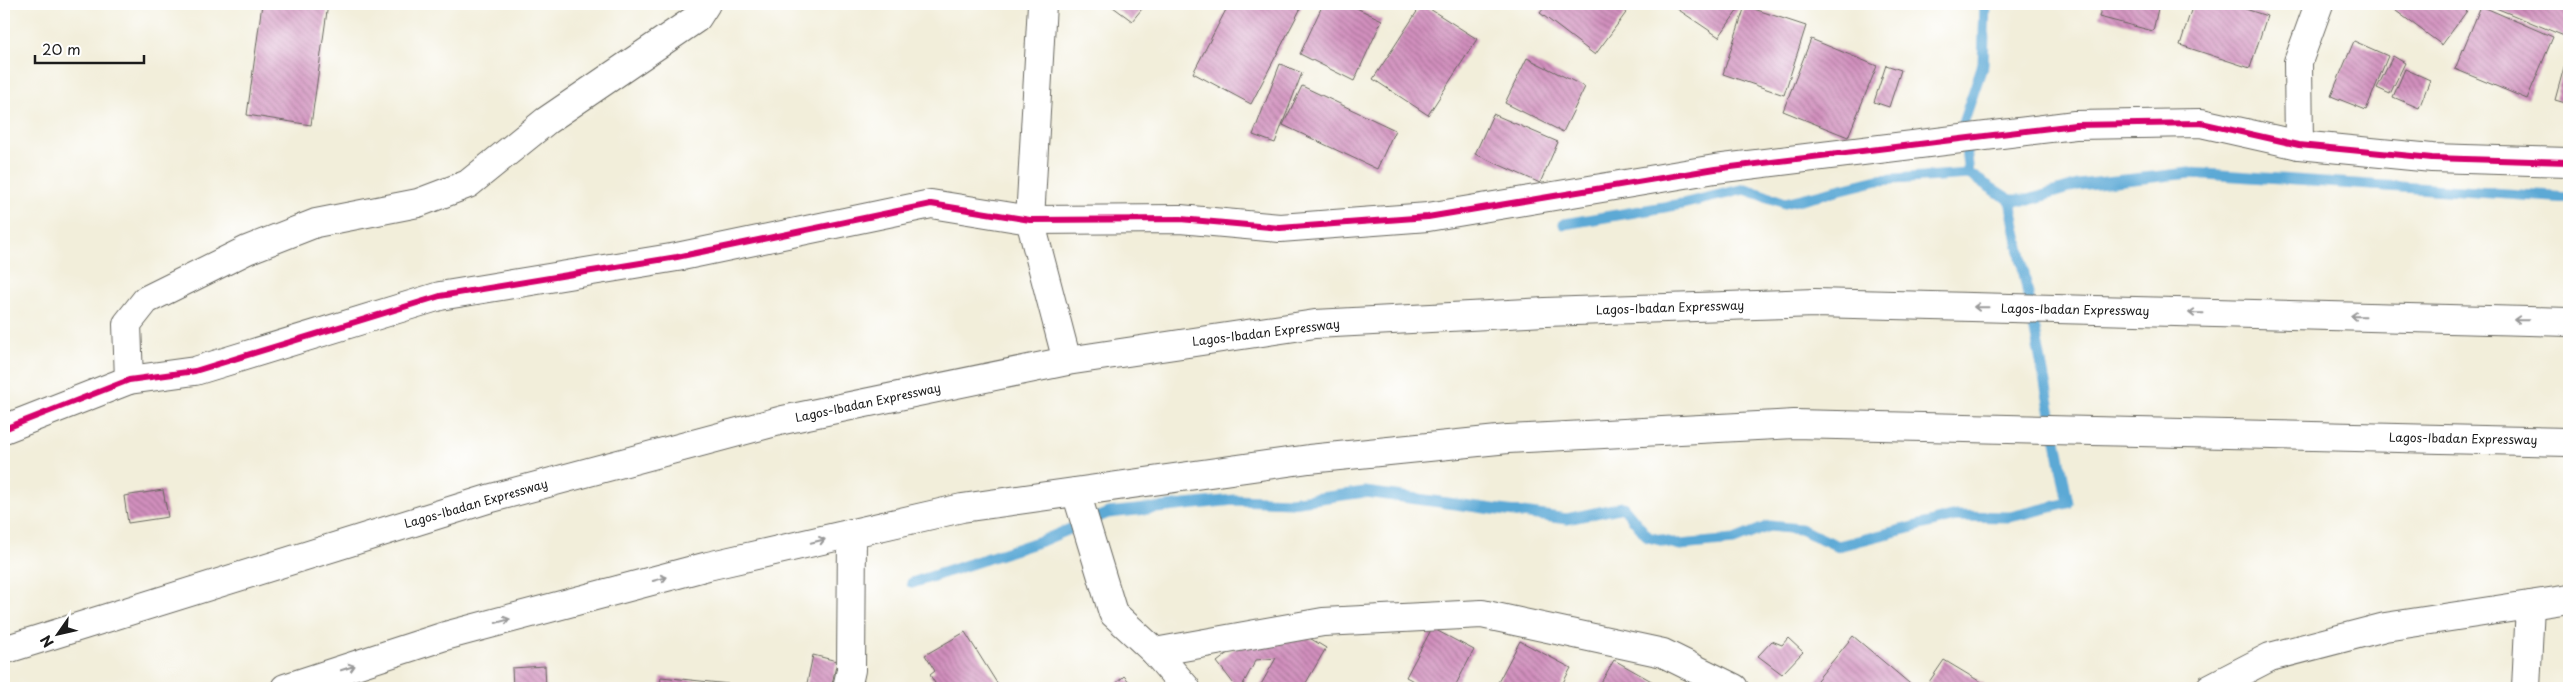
<svg xmlns="http://www.w3.org/2000/svg" width="2573" height="692" viewBox="0 0 2573 692" font-family="'Playpen Sans',sans-serif">
  <style>
    .lines { fill: none; stroke-linecap: round; stroke-linejoin: round }
    .stream { stroke: #5ca9d5; stroke-width: 11 }
    .building { fill: url(#building-back-hatch) }
    .minor-casing { stroke: #67665e; stroke-width: 30 }
    .highway-casing { stroke: #67665e; stroke-width: 30 }
    .minor { stroke: #fff; stroke-width: 28 }
    .highway { stroke: #fff; stroke-width: 28 }
    .cycleway-casing { stroke: #fff; stroke-width: 9 }
    .cycleway { stroke: #d6006c; stroke-width: 6 }
    .oneway { stroke: #999 }
    .labels { text-anchor: middle; stroke-width: 5; stroke-linejoin: round; paint-order: stroke }
    .street-label { font-size: 12px; fill: #1c1c1c; stroke: #fff }
  </style>
  <defs>
    <pattern id="building-back-hatch" width="6" height="6" patternUnits="userSpaceOnUse" patternTransform="scale(1.25)"><rect width="6" height="6" fill="#d18fbd"/><path d="M-1 5l2 2M0 0l6 6M5-1l2 2" fill="none" stroke="#a97499"/></pattern>
  </defs>
  <rect width="100%" height="100%" fill="#fff"/>
  <filter id="ink" filterUnits="userSpaceOnUse"><feTurbulence type="fractalNoise" baseFrequency=".02" numOctaves="2"/><feDisplacementMap in="SourceGraphic" scale="10" xChannelSelector="R" yChannelSelector="G"/><feConvolveMatrix kernelMatrix="1 2 1 2 8 2 1 2 1" color-interpolation-filters="sRGB"/></filter>
  <filter id="wash" filterUnits="userSpaceOnUse"><feTurbulence type="fractalNoise" baseFrequency=".0096" numOctaves="4" result="noise"/><feDisplacementMap in="SourceGraphic" scale="20" xChannelSelector="R" yChannelSelector="G"/><feGaussianBlur stdDeviation="1.12" result="paint"/><feColorMatrix in="noise" values="0 0 0 0 0 0 0 0 0 0 0 0 0 0 0 0 0 1.4 0 .05"/><feComposite in="paint" operator="in"/></filter>
  <g filter="url(#wash)">
    <rect width="100%" height="100%" fill="#f2eeda"/>
    <g class="lines">
      <g class="stream">
        <polyline points="2010,200 2029,200 2078,185 2190,173 2569,198"/>
        <polyline points="1564,224 1682,204 1745,189 1785,203 1878,180 1969,174"/>
        <polyline points="912,583 1044,540 1108,513 1234,500 1291,502 1365,492 1567,519 1623,507 1648,537 1680,545 1734,540 1769,526 1800,529 1838,546 1956,516 2010,517 2068,503 2010,200 1969,174 1963,123 1983,64 1985,4"/>
      </g>
    </g>
    <g id="blocks">
      <g class="building">
        <polygon points="262,4 328,4 311,125 247,115"/>
        <polygon points="1109,4 1146,4 1132,21"/>
        <polygon points="1229,4 1303,4 1251,104 1193,73"/>
        <polygon points="1323,4 1348,4 1382,20 1354,81 1300,54"/>
        <polygon points="1422,4 1477,39 1428,115 1373,79"/>
        <polygon points="1547,4 1628,4 1631,6 1595,55 1540,13"/>
        <polygon points="1670,4 1742,4 1719,37"/>
        <polygon points="2102,4 2159,4 2153,31 2099,17"/>
        <polygon points="2193,4 2230,4 2267,16 2250,68 2180,45"/>
        <polygon points="2395,4 2472,4 2442,45 2392,8"/>
        <polygon points="2497,4 2569,4 2569,38 2496,8"/>
        <polygon points="1745,6 1806,26 1784,95 1723,74"/>
        <polygon points="2481,6 2553,37 2527,99 2455,69"/>
        <polygon points="1811,39 1877,66 1848,137 1783,111"/>
        <polygon points="2354,41 2388,56 2366,110 2331,96"/>
        <polygon points="2569,49 2569,104 2555,100"/>
        <polygon points="2393,56 2405,63 2390,94 2377,88"/>
        <polygon points="1527,58 1585,87 1563,132 1505,103"/>
        <polygon points="1280,64 1302,73 1275,143 1253,135"/>
        <polygon points="1886,65 1901,70 1889,107 1874,102"/>
        <polygon points="2405,69 2430,80 2419,108 2393,97"/>
        <polygon points="1302,86 1395,130 1377,169 1283,125"/>
        <polygon points="1493,114 1558,142 1540,183 1475,154"/>
        <polygon points="163,490 168,517 128,523 124,496"/>
        <polygon points="1293,628 1326,648 1303,688 1259,688 1276,658 1256,660 1241,688 1237,688 1217,662 1244,641"/>
        <polygon points="1432,628 1474,650 1454,688 1427,688 1406,677"/>
        <polygon points="965,632 1000,688 938,688 930,675 935,671 925,655"/>
        <polygon points="1853,636 1915,688 1817,688 1813,685"/>
        <polygon points="1788,638 1803,652 1782,674 1758,656 1772,641 1782,645"/>
        <polygon points="1520,641 1571,668 1560,688 1495,688"/>
        <polygon points="813,655 837,661 832,684 842,686 841,688 806,688"/>
        <polygon points="1614,660 1655,683 1652,688 1599,686"/>
        <polygon points="1944,660 1984,684 1981,688 1938,688 1929,682"/>
        <polygon points="545,666 546,688 513,688 512,668"/>
        <polygon points="1124,676 1135,688 1111,688"/>
        <polygon points="661,677 749,686 749,688 660,688"/>
      </g>
    </g>
  </g>
  <g filter="url(#ink)">
    <use href="#blocks" fill-opacity="0" stroke="#67665e" stroke-width="1"/>
    <g class="lines">
      <defs>
        <g id="minor">
          <polyline points="1042,4 1030,220 1067,361"/>
          <polyline points="2299,145 2298,62 2319,4"/>
          <polyline points="129,380 127,324 146,300 247,250 316,223 418,203 468,184 546,121 697,18 706,4"/>
          <polyline points="4,429 129,380 195,371 440,296 677,257 931,204 1030,220 1180,219 1280,228 1428,217 1715,169 2075,125 2201,123 2299,145 2432,158 2569,162"/>
          <polyline points="1076,492 1113,613 1155,652 1323,622 1482,614 1663,653 1734,688"/>
          <polyline points="1155,652 1186,688"/>
          <polyline points="847,688 851,670 852,533"/>
          <polyline points="2210,688 2270,657 2385,627 2569,599"/>
          <polyline points="2526,688 2530,605"/>
        </g>
        <g id="highway">
          <polyline points="4,650 488,499 783,420 1067,361 1315,324 1545,312 1815,303 2569,322"/>
          <polyline points="285,688 445,636 708,566 962,508 1309,459 1508,439 1794,424 2569,442"/>
        </g>
      </defs>
      <use href="#minor" class="minor-casing"/>
      <use href="#highway" class="highway-casing"/>
      <use href="#minor" class="minor"/>
      <use href="#highway" class="highway"/>
      <defs>
        <polyline id="cycleway" points="4,429 129,380 195,371 440,296 677,257 931,204 1030,220 1180,219 1280,228 1428,217 1715,169 2075,125 2201,123 2299,145 2432,158 2569,162"/>
      </defs>
      <use href="#cycleway" class="cycleway-casing"/>
      <use href="#cycleway" class="cycleway"/>
    </g>
    <defs><path id="oneway-shaft" d="M-6 0H5M1.5-3L5.5 0L1.5 3" fill="none" stroke-width="1.6" stroke-linecap="round" stroke-linejoin="round" transform="scale(1.25)"/></defs>
    <g class="oneway">
      <use href="#oneway-shaft" transform="translate(1981 307) rotate(-179)"/>
      <use href="#oneway-shaft" transform="translate(2196 313) rotate(-179)"/>
      <use href="#oneway-shaft" transform="translate(2358 316) rotate(-179)"/>
      <use href="#oneway-shaft" transform="translate(2521 320) rotate(-179)"/>
      <use href="#oneway-shaft" transform="translate(818 541) rotate(-13)"/>
      <use href="#oneway-shaft" transform="translate(660 579) rotate(-15)"/>
      <use href="#oneway-shaft" transform="translate(503 621) rotate(-15)"/>
      <use href="#oneway-shaft" transform="translate(348 668) rotate(-18)"/>
    </g>
  </g>
  <g class="labels">
    <g class="street-label">
      <text transform="translate(1670 308) rotate(-2)" y="4">Lagos-Ibadan Expressway</text>
      <text transform="translate(2075 310) rotate(1)" y="4">Lagos-Ibadan Expressway</text>
      <text transform="translate(1266 333) rotate(-7)" y="4">Lagos-Ibadan Expressway</text>
      <text transform="translate(868 403) rotate(-12)" y="4">Lagos-Ibadan Expressway</text>
      <text transform="translate(2463 439) rotate(1)" y="4">Lagos-Ibadan Expressway</text>
      <text transform="translate(476 504) rotate(-16)" y="4">Lagos-Ibadan Expressway</text>
    </g>
  </g>
  <rect width="2573" height="692" fill="none" stroke="#fff" stroke-width="20"/>
  <g transform="translate(58 634) rotate(236)" stroke="#ffffff" stroke-width="4" paint-order="stroke">
  <path d="M0-4L9 19L0 12L-9 19Z" fill="#1c1c1c"/>
  <text y="-8" font-size="14" font-weight="bold" text-anchor="middle" fill="#1c1c1c">N</text>
  </g>
  <path d="M35 55v8h109v-8" fill="none" stroke="#1c1c1c" stroke-width="2.5"/>
  <text x="42" y="55" font-size="15" fill="#1c1c1c" stroke="#ffffff" stroke-width="4" paint-order="stroke">20 m</text>
</svg>
